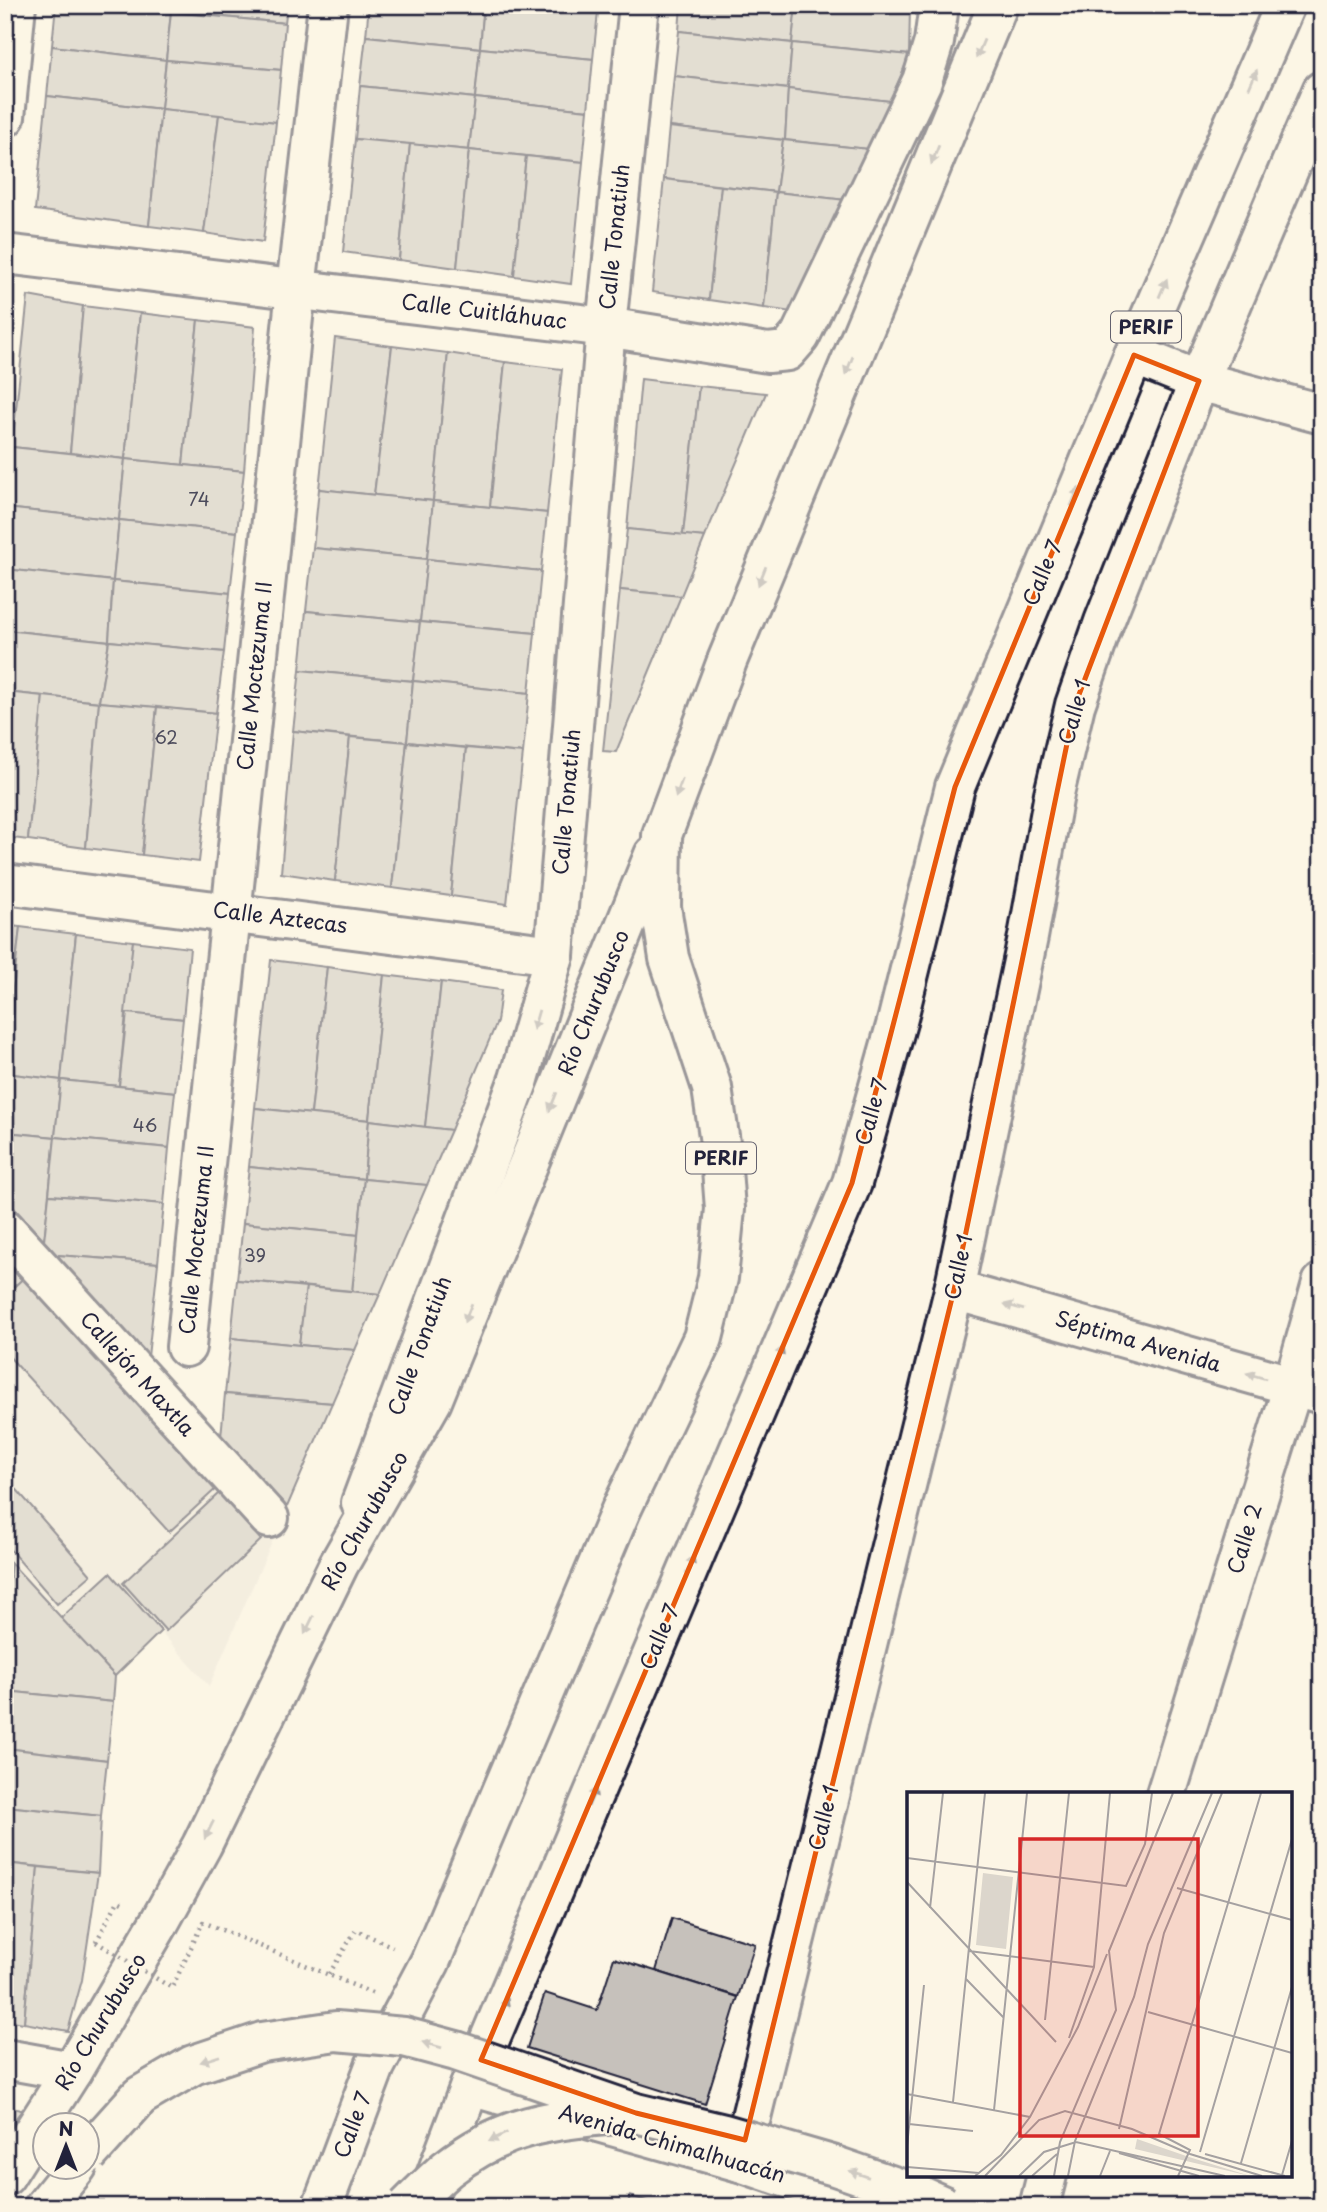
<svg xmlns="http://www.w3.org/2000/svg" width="1327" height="2212" viewBox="0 0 1327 2212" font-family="'Playpen Sans',sans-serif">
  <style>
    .built { fill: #ece5d8 }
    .building { fill: #c6c1bb; stroke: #22223b; stroke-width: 2 }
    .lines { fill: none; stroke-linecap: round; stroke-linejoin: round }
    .minor-casing { stroke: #22223b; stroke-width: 44 }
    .major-casing { stroke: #22223b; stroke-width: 44 }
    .path { stroke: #22223b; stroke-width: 4.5; stroke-dasharray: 2 5; stroke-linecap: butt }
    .minor { stroke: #fcf5e5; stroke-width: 38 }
    .major { stroke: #fcf5e5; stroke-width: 38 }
    .major-bridge-casing { stroke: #22223b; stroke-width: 44; stroke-linecap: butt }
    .path-bridge { stroke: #22223b; stroke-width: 4.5; stroke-dasharray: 2 5; stroke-linecap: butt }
    .major-bridge { stroke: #fcf5e5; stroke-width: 38 }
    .oneway { fill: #9a9698 }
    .marked { fill: none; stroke: #e8590c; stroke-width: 5; stroke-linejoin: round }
    .labels { text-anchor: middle; stroke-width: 5; stroke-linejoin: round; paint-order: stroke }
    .number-label { font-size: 18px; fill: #4b4a5b }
    .shield { fill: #fcf5e5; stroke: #63616e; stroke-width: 2 }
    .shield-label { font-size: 19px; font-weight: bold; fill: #22223b }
    .street-label { font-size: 21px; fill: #22223b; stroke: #fcf5e5 }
    .inset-road { fill: none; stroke: #a5a1a1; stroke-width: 2 }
    .view { fill: #d62828; fill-opacity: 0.15; stroke: #d62828; stroke-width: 3.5 }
    .inset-edge { fill: none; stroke: #22223b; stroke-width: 3.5 }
  </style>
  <rect width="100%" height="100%" fill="#fcf5e5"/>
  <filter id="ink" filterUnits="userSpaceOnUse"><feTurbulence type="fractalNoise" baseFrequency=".0143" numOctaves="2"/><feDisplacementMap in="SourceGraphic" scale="14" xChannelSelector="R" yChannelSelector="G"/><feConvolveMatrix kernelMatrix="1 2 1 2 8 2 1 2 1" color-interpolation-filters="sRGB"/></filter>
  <g filter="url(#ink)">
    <polygon class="built" points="5,1218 280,1524 209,1686 110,1574 61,1618 5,1557"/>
    <g class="building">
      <polygon points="56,5 101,5 171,12 166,60 52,46"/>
      <polygon points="101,5 172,5 171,12"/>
      <polygon points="172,5 287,5 285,23 171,12"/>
      <polygon points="369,5 484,5 480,48 366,36"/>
      <polygon points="484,5 531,5 598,12 593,59 480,48"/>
      <polygon points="531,5 599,5 598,12"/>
      <polygon points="681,5 796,5 792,43 679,31"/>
      <polygon points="796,5 883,5 910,8 909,55 792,43"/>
      <polygon points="171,12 285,23 281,70 166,60"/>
      <polygon points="679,31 792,43 788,89 674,76"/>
      <polygon points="366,36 480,48 475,98 360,86"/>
      <polygon points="792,43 909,55 909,57 890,101 788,89"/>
      <polygon points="52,46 166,60 161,109 47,96"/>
      <polygon points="480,48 593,59 588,110 475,98"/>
      <polygon points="166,60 281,70 276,122 161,109"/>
      <polygon points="674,76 788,89 785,140 669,127"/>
      <polygon points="360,86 475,98 469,150 355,139"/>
      <polygon points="788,89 890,101 869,149 785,140"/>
      <polygon points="47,96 161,109 149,226 35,210"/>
      <polygon points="475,98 588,110 583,162 469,150"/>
      <polygon points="161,109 219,115 204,233 149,226"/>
      <polygon points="219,115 276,122 263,242 204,233"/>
      <polygon points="669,127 783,140 776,192 664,179"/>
      <polygon points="355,139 410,144 399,260 343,252"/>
      <polygon points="783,140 869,149 846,200 776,192"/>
      <polygon points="410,144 469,150 457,268 399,260"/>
      <polygon points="469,150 526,156 514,276 457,268"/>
      <polygon points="526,156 583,162 571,284 514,276"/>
      <polygon points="664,179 721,186 709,300 652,292"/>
      <polygon points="721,186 776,192 764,308 709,300"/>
      <polygon points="776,192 846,200 799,313 764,308"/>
      <polygon points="28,296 83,306 70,453 12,447"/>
      <polygon points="83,306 140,313 125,459 70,453"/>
      <polygon points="140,313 198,320 183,465 125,459"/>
      <polygon points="198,320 255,327 244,471 183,465"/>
      <polygon points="335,338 392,346 374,495 319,489"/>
      <polygon points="392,346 448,353 433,501 374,495"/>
      <polygon points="448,353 505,362 490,507 433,501"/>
      <polygon points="505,362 562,369 547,513 490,507"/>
      <polygon points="641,379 699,386 683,535 627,529"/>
      <polygon points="699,386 766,393 705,537 683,535"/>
      <polygon points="12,447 125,459 119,520 5,508"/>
      <polygon points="125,459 244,471 237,532 119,520"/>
      <polygon points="319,489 433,501 427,559 313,548"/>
      <polygon points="433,501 547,513 541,571 427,559"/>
      <polygon points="5,508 119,520 113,581 5,569"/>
      <polygon points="119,520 237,532 230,593 113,581"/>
      <polygon points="627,529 705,537 681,596 620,590"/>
      <polygon points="313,548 427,559 420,622 306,611"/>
      <polygon points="427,559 541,571 535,633 420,622"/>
      <polygon points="5,569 113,581 109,641 5,630"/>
      <polygon points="113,581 230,593 224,652 109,641"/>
      <polygon points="620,590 681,596 616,752 603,751"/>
      <polygon points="306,611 420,622 413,681 300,670"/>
      <polygon points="420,622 535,633 529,693 413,681"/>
      <polygon points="5,630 109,641 99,702 5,692"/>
      <polygon points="109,641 224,652 216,713 99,702"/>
      <polygon points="300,670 413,681 407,742 293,731"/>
      <polygon points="413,681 529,693 523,753 407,742"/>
      <polygon points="5,692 43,696 28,840 5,837"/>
      <polygon points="43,696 99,702 86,848 28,840"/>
      <polygon points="99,702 157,707 142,855 86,848"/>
      <polygon points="157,707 216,713 199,862 142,855"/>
      <polygon points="293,731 350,737 335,881 281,873"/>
      <polygon points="350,737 407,742 392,888 335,881"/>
      <polygon points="407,742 466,748 451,896 392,888"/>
      <polygon points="466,748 523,753 507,904 451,896"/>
      <polygon points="5,925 20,927 12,1000 5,1000"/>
      <polygon points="20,927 76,934 61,1080 5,1073 10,1017 13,1017 14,1000 12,1000"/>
      <polygon points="76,934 133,941 119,1086 61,1080"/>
      <polygon points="133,941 190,948 183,1019 125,1013"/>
      <polygon points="271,960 327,967 311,1114 255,1108"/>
      <polygon points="327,967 384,975 369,1120 311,1114"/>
      <polygon points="384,975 441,982 425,1127 369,1120"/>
      <polygon points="441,982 501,990 497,1022 451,1130 425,1127"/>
      <polygon points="5,1000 14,1000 13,1017 10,1017 5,1073"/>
      <polygon points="127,1013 183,1019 175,1092 119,1086"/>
      <polygon points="5,1073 61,1080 55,1137 5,1132"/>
      <polygon points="61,1080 175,1092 169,1148 55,1137"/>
      <polygon points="255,1108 369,1120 364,1179 249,1167"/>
      <polygon points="369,1120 451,1130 427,1185 364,1179"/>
      <polygon points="5,1132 55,1137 44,1241 5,1198"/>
      <polygon points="55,1137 169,1148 164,1204 49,1195"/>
      <polygon points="249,1167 364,1179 358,1235 243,1223"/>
      <polygon points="364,1179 427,1185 380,1294 352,1291"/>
      <polygon points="49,1195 164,1204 158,1263 57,1255 44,1241"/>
      <polygon points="243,1223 358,1235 352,1291 237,1280"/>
      <polygon points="57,1255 158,1263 148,1357"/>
      <polygon points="5,1262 22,1280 5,1295"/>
      <polygon points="28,1274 219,1486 169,1532 5,1352 5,1295"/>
      <polygon points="237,1280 306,1287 299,1345 231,1338"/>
      <polygon points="306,1287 380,1294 355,1350 299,1345"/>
      <polygon points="231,1338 299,1345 355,1350 332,1403 225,1394"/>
      <polygon points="225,1394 332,1403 287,1507 221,1437"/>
      <polygon points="5,1476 91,1575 57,1604 5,1544"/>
      <polygon points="219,1493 261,1540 166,1631 123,1583"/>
      <polygon points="5,1557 11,1563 10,1576 5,1575"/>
      <polygon points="11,1563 115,1676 113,1702 5,1691 5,1620"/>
      <polygon points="110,1573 161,1631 115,1676 61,1618"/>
      <polygon points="5,1575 10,1576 5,1620"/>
      <polygon points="5,1691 113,1702 107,1760 5,1748"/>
      <polygon points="5,1748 107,1760 101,1816 5,1806"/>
      <polygon points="5,1806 101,1816 98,1873 5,1863"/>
      <polygon points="5,1863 38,1867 24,2023 5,2020"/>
      <polygon points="38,1867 98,1873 82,1980 68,2031 24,2023"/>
      <polygon points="672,1918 755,1944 738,1997 656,1971"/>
      <polygon points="614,1958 738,1997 705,2104 527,2048 545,1993 597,2010"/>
      <polygon points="5,2107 22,2110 5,2132"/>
      <polygon points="630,2196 666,2207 627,2207"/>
    </g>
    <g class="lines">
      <defs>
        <g id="minor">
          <polyline points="5,117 16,5"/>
          <polyline points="5,254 606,327 768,353 787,351 800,336 922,81 934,42 939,5"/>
          <polyline points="1134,355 1199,381 1322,414"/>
          <polyline points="5,884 554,955"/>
          <polyline points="5,1229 269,1518"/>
          <polyline points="954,1290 1322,1394"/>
          <polyline points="186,1347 296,289 328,5"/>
          <polyline points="361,1503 519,1079 554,955 606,327 639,5"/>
          <polyline points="1166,1794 1293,1386 1322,1283"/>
          <polyline points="5,2059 72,2071"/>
          <polyline points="740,2162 954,1290 1028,937 1054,794 1075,705 1104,622 1199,381 1322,91"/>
          <polyline points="1039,2207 1047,2175"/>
        </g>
        <g id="major">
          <polyline points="470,2086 740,2162 872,2207"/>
          <polyline points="5,2176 72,2071 159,1923 202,1845 339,1564 432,1401 654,855"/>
          <polyline points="429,2194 470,2086 852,1183 897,1022 955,787 1134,355 1285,5"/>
          <polyline points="44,2207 77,2166"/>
          <polyline points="322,2207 375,2066 430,1962 621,1510 703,1338 718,1278 725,1209 720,1143 712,1088 669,958 661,907 662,835 727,661 998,5"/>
        </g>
      </defs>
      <use href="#minor" class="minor-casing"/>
      <use href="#major" class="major-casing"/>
      <g class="path">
        <polyline points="96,1942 118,1901 124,1904"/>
        <polyline points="329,1974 356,1930 393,1947"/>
      </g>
      <use href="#minor" class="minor"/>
      <use href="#major" class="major"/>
      <defs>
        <g id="major-bridge">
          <polyline points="88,2154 140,2096 193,2065 262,2042 336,2031 404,2037 456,2051 636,2113 724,2134 835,2166 919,2195 946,2207"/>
          <path d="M407 2207C420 2194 433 2181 447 2169 503 2125 551 2119 620 2114"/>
        </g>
      </defs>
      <use href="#major-bridge" class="major-bridge-casing"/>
      <polyline class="path-bridge" points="96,1942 172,1988 203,1922 372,1993"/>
      <use href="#major-bridge" class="major-bridge"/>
    </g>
    <defs><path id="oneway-solid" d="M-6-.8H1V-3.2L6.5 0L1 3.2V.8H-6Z" transform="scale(1.75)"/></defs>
    <g class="oneway">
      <use href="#oneway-solid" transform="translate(980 49) rotate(113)"/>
      <use href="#oneway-solid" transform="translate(1253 79) rotate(-67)"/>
      <use href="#oneway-solid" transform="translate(935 155) rotate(112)"/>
      <use href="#oneway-solid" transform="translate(1163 288) rotate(-67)"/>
      <use href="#oneway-solid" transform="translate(849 366) rotate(112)"/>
      <use href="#oneway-solid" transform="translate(1075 497) rotate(-67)"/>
      <use href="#oneway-solid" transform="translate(762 576) rotate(112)"/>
      <use href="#oneway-solid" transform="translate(679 788) rotate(110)"/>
      <use href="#oneway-solid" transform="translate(536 1020) rotate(106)"/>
      <use href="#oneway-solid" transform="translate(553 1102) rotate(112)"/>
      <use href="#oneway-solid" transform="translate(1014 1307) rotate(-164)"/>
      <use href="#oneway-solid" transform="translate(468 1313) rotate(112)"/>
      <use href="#oneway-solid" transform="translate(779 1356) rotate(-67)"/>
      <use href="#oneway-solid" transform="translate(1256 1376) rotate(-164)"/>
      <use href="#oneway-solid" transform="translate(690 1565) rotate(-67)"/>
      <use href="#oneway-solid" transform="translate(309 1625) rotate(116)"/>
      <use href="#oneway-solid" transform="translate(592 1797) rotate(-67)"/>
      <use href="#oneway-solid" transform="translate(209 1830) rotate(116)"/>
      <use href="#oneway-solid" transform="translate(504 2007) rotate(-67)"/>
      <use href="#oneway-solid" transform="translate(432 2045) rotate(-164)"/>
      <use href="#oneway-solid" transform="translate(210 2059) rotate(162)"/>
      <use href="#oneway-solid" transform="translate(498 2137) rotate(154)"/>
      <use href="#oneway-solid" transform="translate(859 2174) rotate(-161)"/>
    </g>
  </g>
  <path d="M0 0H1327V2212H0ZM1134 355 1199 381 1075 705 954 1290 745 2140 636 2113 481 2060 852 1183 955 787Z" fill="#fcf5e5" fill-opacity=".55" fill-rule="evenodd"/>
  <path class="marked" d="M1134 355 1199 381 1075 705 954 1290 745 2140 636 2113 481 2060 852 1183 955 787Z"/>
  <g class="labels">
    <g class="number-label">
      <text x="199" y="506">74</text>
      <text x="166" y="744">62</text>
      <text x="145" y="1132">46</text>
      <text x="255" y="1262">39</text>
    </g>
    <g class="shield">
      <rect x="1111" y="311.5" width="70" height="31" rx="5"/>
      <rect x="686" y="1142.5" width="70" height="31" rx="5"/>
    </g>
    <g class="shield-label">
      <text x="1146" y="334">PERIF</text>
      <text x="721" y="1165">PERIF</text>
    </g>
    <g class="street-label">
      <text transform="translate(615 237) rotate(-84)" y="7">Calle Tonatiuh</text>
      <text transform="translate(484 312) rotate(7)" y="7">Calle Cuitláhuac</text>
      <text transform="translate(1043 573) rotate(-67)" y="7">Calle 7</text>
      <text transform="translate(255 676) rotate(-84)" y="7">Calle Moctezuma II</text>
      <text transform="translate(1075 712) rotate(-74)" y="7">Calle 1</text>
      <text transform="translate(567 802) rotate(-85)" y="7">Calle Tonatiuh</text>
      <text transform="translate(280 918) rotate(7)" y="7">Calle Aztecas</text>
      <text transform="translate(594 1003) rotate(-68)" y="7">Río Churubusco</text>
      <text transform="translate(872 1112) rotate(-74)" y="7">Calle 7</text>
      <text transform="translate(197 1240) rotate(-84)" y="7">Calle Moctezuma II</text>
      <text transform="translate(959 1267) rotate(-78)" y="7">Calle 1</text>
      <text transform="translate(1138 1342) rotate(16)" y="7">Séptima Avenida</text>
      <text transform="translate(420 1346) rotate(-70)" y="7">Calle Tonatiuh</text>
      <text transform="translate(137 1374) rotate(48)" y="7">Callejón Maxtla</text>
      <text transform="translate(365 1521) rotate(-61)" y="7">Río Churubusco</text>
      <text transform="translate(1245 1539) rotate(-73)" y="7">Calle 2</text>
      <text transform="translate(660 1637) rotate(-67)" y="7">Calle 7</text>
      <text transform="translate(824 1818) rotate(-76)" y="7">Calle 1</text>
      <text transform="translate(101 2022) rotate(-59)" y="7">Río Churubusco</text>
      <text transform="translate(353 2125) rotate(-69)" y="7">Calle 7</text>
      <text transform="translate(672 2144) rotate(16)" y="7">Avenida Chimalhuacán</text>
    </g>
  </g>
  <g transform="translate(907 1792)">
    <rect width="385" height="385" fill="#fcf5e5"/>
    <path d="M76 81 106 85 99 157 69 153ZM230 347 282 365 343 384 228 357Z" fill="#dcd6cc"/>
    <path class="inset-road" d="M0 66 219 94 238 52 245 1M0 90 149 250M270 96 385 128M23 116 36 1M62 159 187 175M59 187 97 226M241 220 385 261M138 228 162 1M162 246 187 175 203 1M0 302 123 325M46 310 78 1M87 318 120 1M2 332 66 339M212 337 257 141 315 1M0 354 17 193M293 360 385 47M212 361 292 384M298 362 378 384M334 371 385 195M0 375 72 381M375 383 385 349M68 384 94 363 123 325 171 235 200 162M78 384 132 328 158 319 225 337 283 362 355 384M112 384 137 360 169 350 318 384M125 384 150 362M147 384 153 350 209 218 202 159 266 1M161 384 168 349 227 205 241 152 305 1M193 384 203 359M271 384 283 358 252 342 354 1"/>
    <path class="view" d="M113 47H291V344H113Z"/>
    <rect width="385" height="385" class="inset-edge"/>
  </g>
  <rect width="1327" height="2212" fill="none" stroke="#fcf5e5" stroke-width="28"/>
  <rect x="14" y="14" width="1299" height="2184" fill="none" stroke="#22223b" stroke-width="2.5" filter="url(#ink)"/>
  <g transform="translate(66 2146)"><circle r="33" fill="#fcf5e5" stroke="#a5a1a1" stroke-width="2"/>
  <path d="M0-5L12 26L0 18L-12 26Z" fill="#22223b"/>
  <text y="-10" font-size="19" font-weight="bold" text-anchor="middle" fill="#22223b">N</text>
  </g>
</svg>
